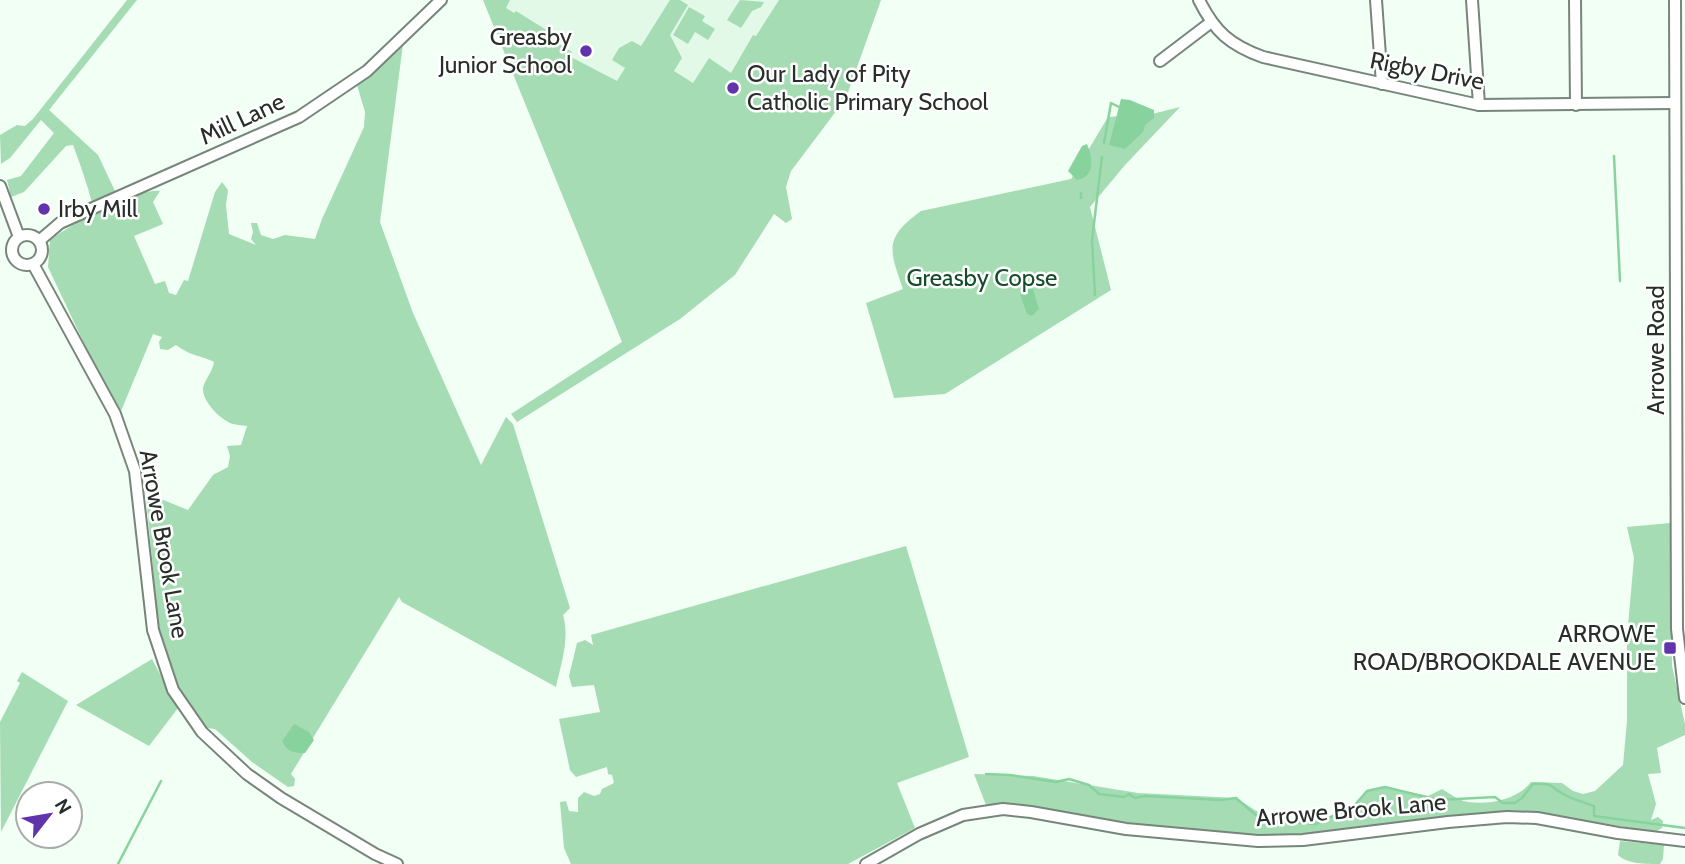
<svg xmlns="http://www.w3.org/2000/svg" width="1685" height="864" viewBox="0 0 1685 864" font-family="Cabin,sans-serif">
  <style>
    .built { fill: #e2f9e7 }
    .green { fill: #a6dcb3 }
    .water { fill: #88d39d }
    .lines { fill: none; stroke-linecap: round; stroke-linejoin: round }
    .stream { stroke: #88d39d; stroke-width: 2.5 }
    .minor-casing { stroke: #77867b; stroke-width: 14 }
    .minor { stroke: #fff; stroke-width: 10 }
    .poi-dot { fill: #6234ab; stroke: #fff; stroke-width: 2.5 }
    .labels { text-anchor: middle; stroke-width: 5; stroke-linejoin: round; paint-order: stroke }
    .poi-label { font-size: 24px; fill: #282f2a; stroke: #fff; text-anchor: end }
    .street-label { font-size: 24px; fill: #282f2a; stroke: #fff }
    .park-label { font-size: 24px; fill: #154c29; stroke: #fff }
  </style>
  <rect width="100%" height="100%" fill="#f1fff4"/>
  <polygon class="built" points="483,0 865,0 761,187 495,29"/>
  <g class="green">
    <path d="M127 0H137L49 110 98 155 115 191 92 203C87 183 80 164 73 145L66 146 24 192 11 197 7 180 21 176 54 133 41 120 10 158 1 164 0 135 17 125 25 126 33 119Z"/>
    <polygon points="483,0 510,0 506,8 514,13 516,11 548,31 546,36 572,52 569,56 617,81 625,68 612,60 619,48 632,41 641,46 670,0 680,0 688,5 670,35 682,58 674,71 693,83 709,58 731,73 753,35 756,36 779,0 881,0 846,98 791,171 786,187 792,219 786,223 774,214 735,275 680,319 517,422 511,414 622,342"/>
    <polygon points="740,0 764,2 761,7 752,11 741,28 727,20"/>
    <polygon points="689,7 705,16 702,21 715,29 708,40 695,32 688,44 673,35"/>
    <path d="M403 44 380 222 413 313 481 465 506 417 513 424 570 608 563 615C570 638 561 664 556 687L402 602 399 597 291 774 295 779 294 786 288 787 252 762 215 729 207 728 179 689 159 631 146 497 151 495 188 510 213 475 228 467 230 456 227 446 241 445 247 426C242 425 235 425 230 423 219 418 202 401 203 388 205 379 212 373 214 362 198 354 192 357 176 345L168 350 160 349 159 342 162 337 153 334 121 411 89 354 48 267 50 240C70 225 137 187 160 191L153 202 163 224 134 236 155 284 165 281 169 293 176 295 184 280 188 281 215 192 222 182 228 190 226 205 229 234 256 245 251 239 253 232 251 223H257L261 235 273 239 285 235 315 239 322 219 364 127 365 112 357 85Z"/>
    <path d="M1180 107 1125 165 1090 207 1111 290 945 394 894 398 866 303 903 289C889 249 884 238 921 211L1071 179 1108 117 1152 114Z"/>
    <path d="M1670 523 1672 666 1685 724V735L1657 748 1661 773 1648 774 1656 804 1651 820 1658 817 1663 821 1662 828 1655 832 1535 812 1503 813 1299 835C1234 836 1167 831 1102 821 1064 815 1025 801 986 805L974 774 1033 776 1138 793 1236 798 1272 821H1287L1303 818 1321 821 1353 807 1367 791 1385 787 1428 796 1442 789C1449 793 1459 801 1468 802 1490 805 1518 799 1531 782L1562 783 1573 791 1583 794 1595 791 1623 765 1627 721V637L1634 558 1627 527Z"/>
    <polygon points="906,546 969,757 897,783 915,828 848,864 571,864 564,848 560,802 566,801 569,811 578,812 578,798 584,792 594,796 600,794 602,789 614,783 612,775 608,774 607,767 576,777 570,770 559,719 600,712 594,685 572,687 569,676 577,643 585,640 593,645 591,635"/>
    <polygon points="152,659 178,708 149,746 76,705"/>
    <polygon points="22,672 68,701 1,832 0,722 20,683 17,681"/>
    <path d="M1620 841 1664 845 1663 859 1660 864C1645 864 1627 864 1618 855Z"/>
  </g>
  <g class="water">
    <polygon points="1121,99 1130,100 1154,110 1154,118 1145,125 1143,132 1125,149 1109,145"/>
    <path d="M1087 144C1093 158 1095 177 1077 180L1068 171 1082 146Z"/>
    <polygon points="1025,287 1033,289 1039,309 1032,316 1027,314 1020,294"/>
    <path d="M294 724 309 732 314 740 305 753C293 753 287 752 282 741Z"/>
  </g>
  <g class="lines">
    <g class="stream">
      <polyline points="1104,143 1111,103 1119,107"/>
      <polyline points="1614,156 1620,281"/>
      <polyline points="1081,198 1081,193"/>
      <polyline points="1095,295 1092,240 1102,157"/>
      <path d="M986 774 1010 775 1056 782 1069 779 1089 785 1099 794 1124 797 1129 794 1135 798 1145 796 1221 800 1236 798 1258 817 1272 821 1315 824 1353 807 1367 791 1385 787 1438 800 1495 797 1503 803H1515L1522 798 1533 784C1557 783 1548 787 1565 795 1574 800 1584 802 1594 806V816L1685 828"/>
      <polyline points="118,864 161,781"/>
    </g>
    <defs>
      <g id="minor">
        <path d="M1199 0C1215 32 1230 45 1263 57L1479 105 1674 103"/>
        <polyline points="1376,0 1382,84"/>
        <polyline points="1472,0 1479,105"/>
        <polyline points="1575,0 1576,105"/>
        <polyline points="1675,0 1677,629 1685,698"/>
        <polyline points="1160,61 1210,23"/>
        <polyline points="0,186 19,237"/>
        <circle cx="27" cy="250" r="15"/>
        <polyline points="39,241 60,223 91,209 299,117 367,71 441,0"/>
        <polyline points="33,264 115,414 135,471 153,630 173,690 202,732 247,774 281,798 375,854 397,864"/>
        <polyline points="866,864 919,834 963,815 1003,809 1031,812 1126,829 1258,841 1303,840 1448,822 1507,817 1537,818 1618,833 1685,841"/>
      </g>
    </defs>
    <use href="#minor" class="minor-casing"/>
    <use href="#minor" class="minor"/>
  </g>
  <g class="poi-dot">
    <circle cx="586" cy="51" r="7"/>
    <circle cx="733" cy="88" r="7"/>
    <circle cx="44" cy="209" r="7"/>
    <rect x="1663" y="641" width="14" height="14" rx="3.5"/>
  </g>
  <g class="labels">
    <g class="poi-label">
      <text x="572" y="45">Greasby<tspan x="572" dy="28">Junior School</tspan></text>
      <text x="747" y="82" text-anchor="start">Our Lady of Pity<tspan x="747" dy="28">Catholic Primary School</tspan></text>
      <text x="58" y="217" text-anchor="start">Irby Mill</text>
      <text x="1656" y="642">ARROWE<tspan x="1656" dy="28">ROAD/BROOKDALE AVENUE</tspan></text>
    </g>
    <g class="street-label">
      <text transform="translate(1427 71) rotate(11)" y="8">Rigby Drive</text>
      <text transform="translate(242 119) rotate(-25)" y="8">Mill Lane</text>
      <text transform="translate(1656 350) rotate(-90)" y="8">Arrowe Road</text>
      <text transform="translate(164 544) rotate(80)" y="8">Arrowe Brook Lane</text>
      <text transform="translate(1351 810) rotate(-5)" y="8">Arrowe Brook Lane</text>
    </g>
    <g class="park-label">
      <text x="982" y="286">Greasby Copse</text>
    </g>
  </g>
  <g transform="translate(49 815) rotate(59)"><circle r="33" fill="#ffffff" stroke="#a9acaa" stroke-width="2"/>
  <path d="M0-5L12 26L0 18L-12 26Z" fill="#6234ab"/>
  <text y="-10" font-size="19" font-weight="bold" text-anchor="middle" fill="#282f2a">N</text>
  </g>
</svg>
